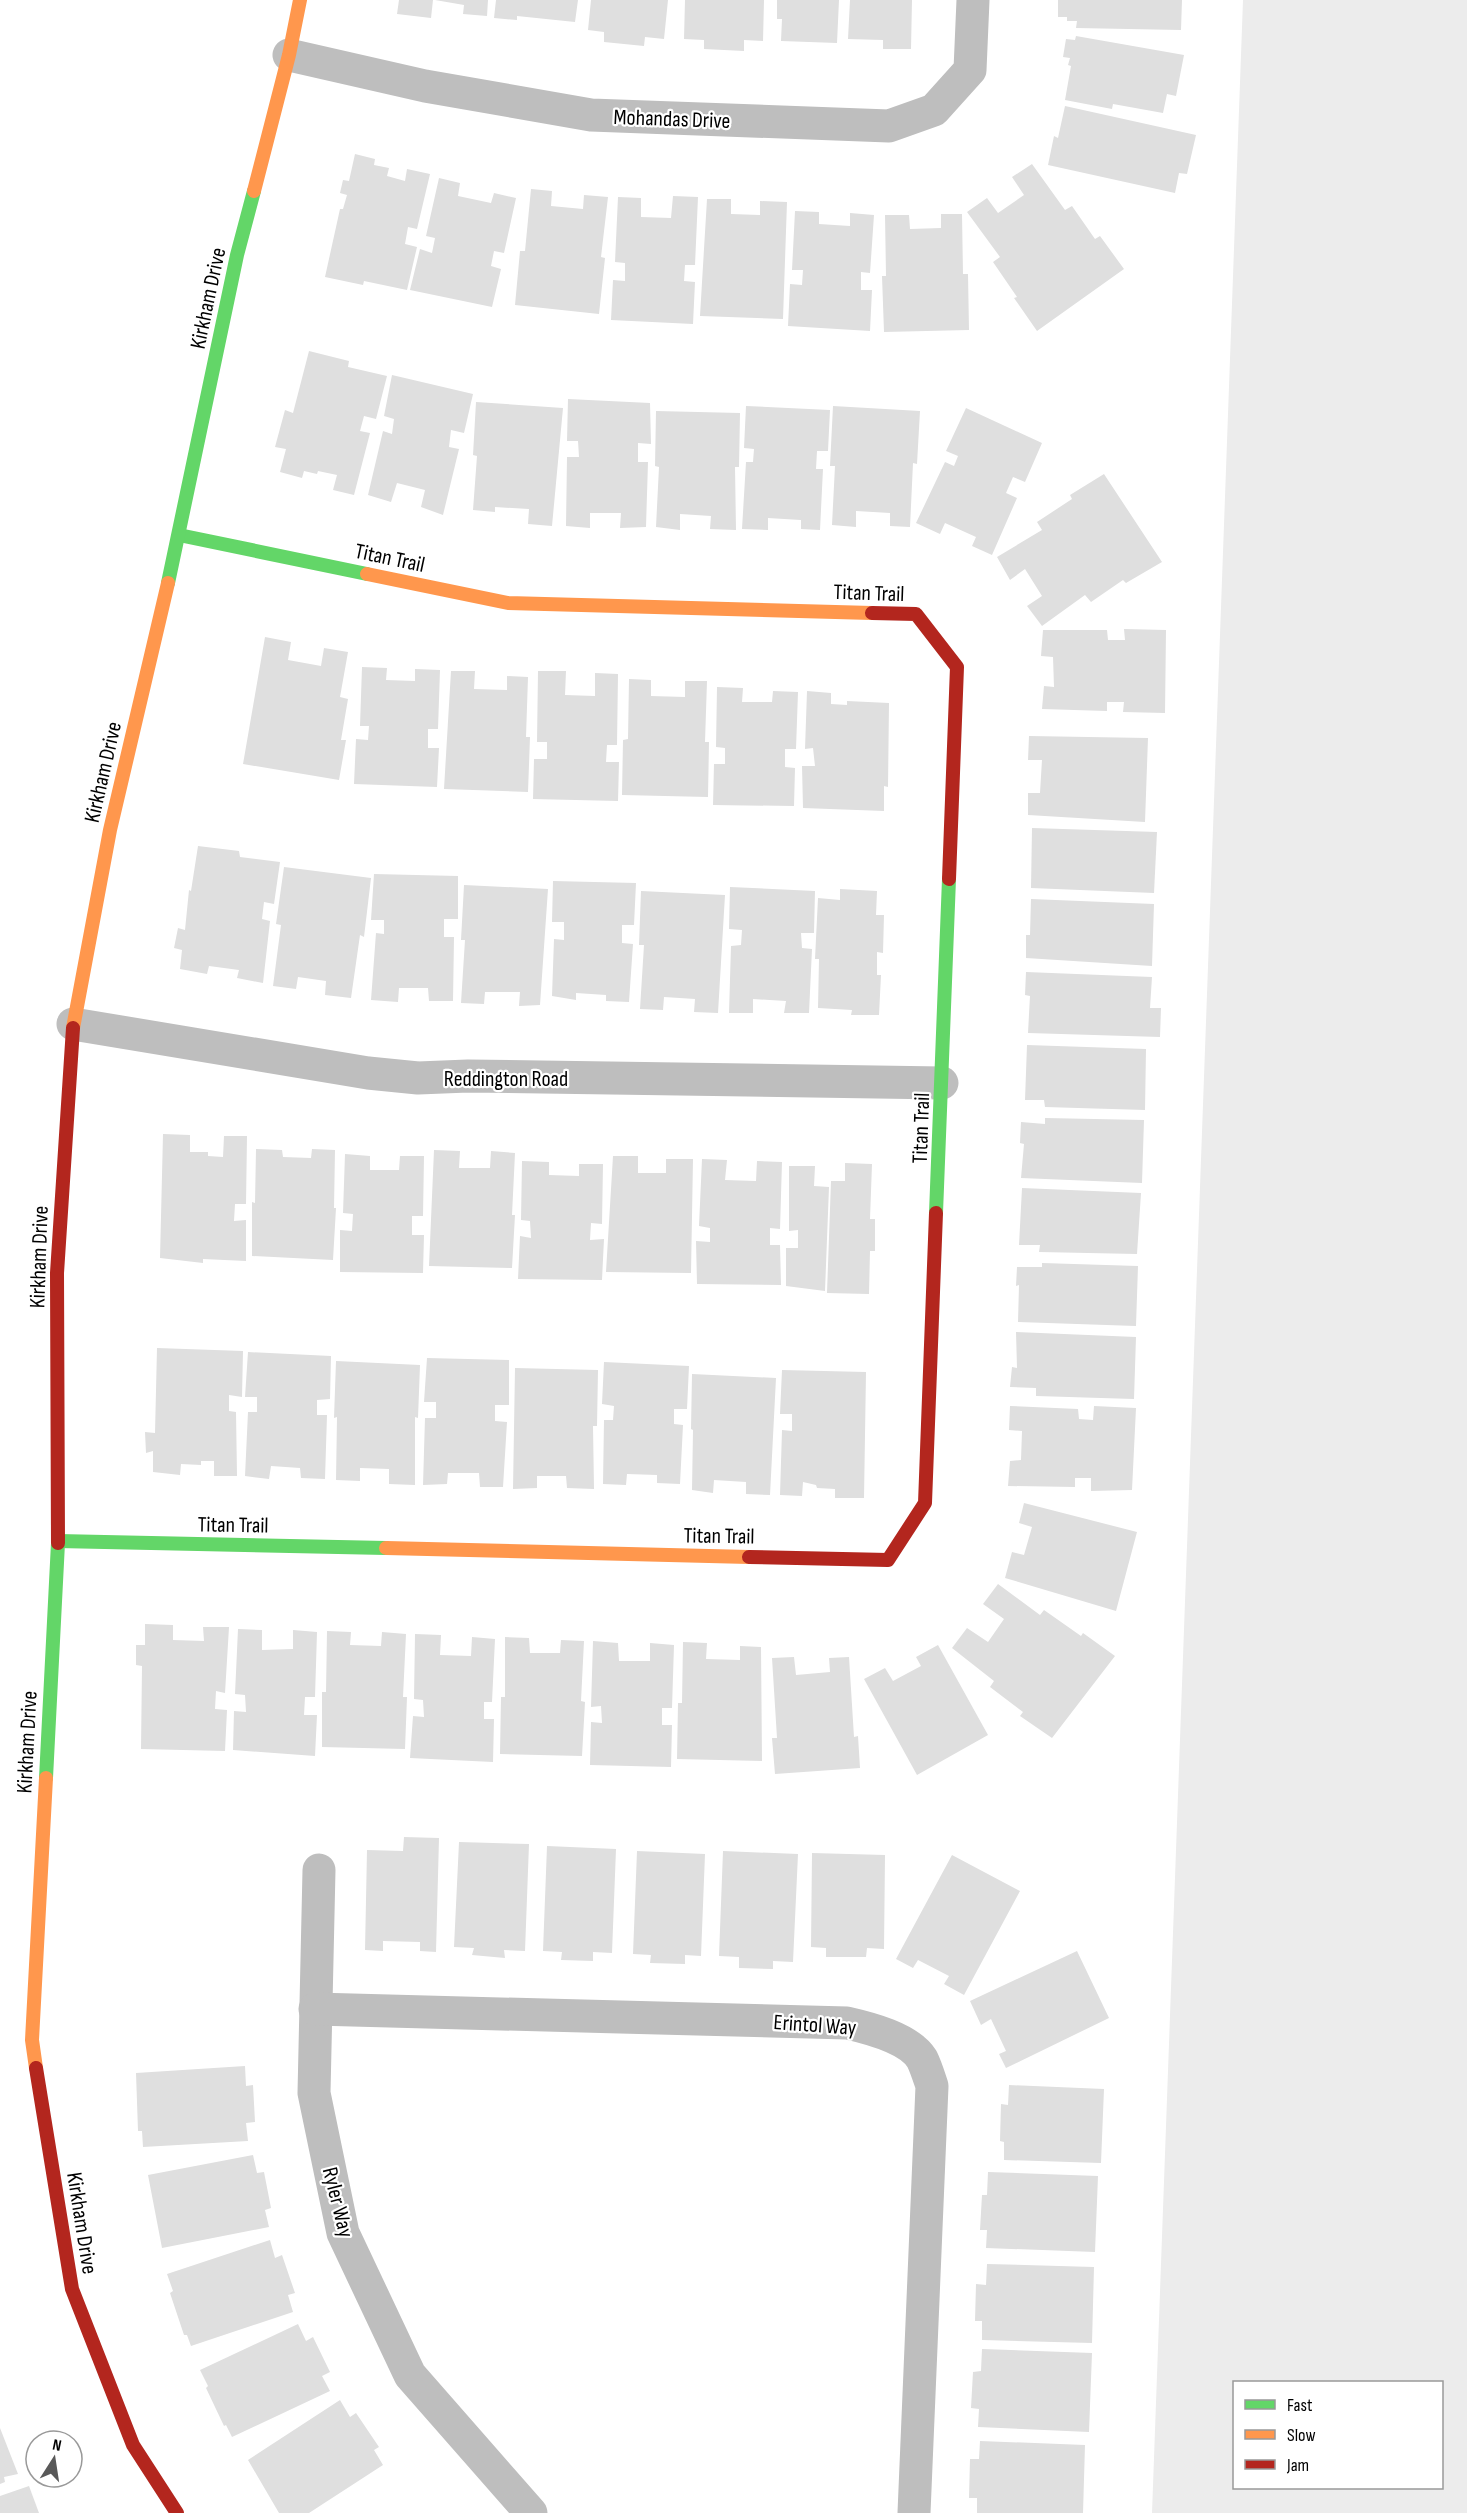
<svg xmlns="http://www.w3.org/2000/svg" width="1467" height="2513" viewBox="0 0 1467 2513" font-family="'Sofia Sans Condensed',sans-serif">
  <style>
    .green { fill: #ececec; fill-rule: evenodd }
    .building { fill: #dfdfdf }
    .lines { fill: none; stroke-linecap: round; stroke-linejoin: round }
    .street { stroke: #bebebe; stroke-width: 33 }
    .fast { stroke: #63d668; stroke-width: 14 }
    .slow { stroke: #ff974d; stroke-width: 14 }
    .jam { stroke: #b3261e; stroke-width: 14 }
    .labels { text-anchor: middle; stroke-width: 4.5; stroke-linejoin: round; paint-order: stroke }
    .street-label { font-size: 22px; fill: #000; stroke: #fff }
  </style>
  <rect width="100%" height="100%" fill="#fff"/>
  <path class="green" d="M1243 0H1467V2513H1152ZM1234 2382H1442V2488H1234Z"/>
  <g class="building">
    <polygon points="399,0 433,0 431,18 397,14"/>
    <polygon points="435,0 488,0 487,16 463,14 464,5"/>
    <polygon points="496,0 578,0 575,22 517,16 517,20 494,18"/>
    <polygon points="591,0 668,0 664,39 645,37 644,46 604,42 604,32 588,30"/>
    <polygon points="685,0 764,0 763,41 744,40 744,51 704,49 704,40 684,39"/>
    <polygon points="777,0 839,0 837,43 781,41 782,19 777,19"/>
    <polygon points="850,0 912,0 911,49 883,49 883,40 848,39"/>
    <polygon points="1058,0 1182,0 1181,30 1076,28 1077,21 1067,21 1067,17 1058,17"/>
    <polygon points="1076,36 1184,55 1176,96 1167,94 1163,113 1113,104 1112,109 1065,100 1071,66 1068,65 1070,58 1063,57 1066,39 1075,40"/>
    <polygon points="1065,106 1196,135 1187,174 1179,173 1175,193 1048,165 1054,136 1058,138"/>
    <polygon points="355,154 375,159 374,165 389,168 387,176 405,181 407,169 430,174 417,229 408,227 405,244 417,247 407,290 364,281 363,285 325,277 340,209 343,209 347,195 340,193 343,180 349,181"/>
    <polygon points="1032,164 1065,210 1072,206 1095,239 1100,236 1124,269 1037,331 1014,298 1017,297 993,262 1000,257 967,212 987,198 998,213 1024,195 1012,177"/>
    <polygon points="439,178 460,183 458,196 491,203 494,193 516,198 504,253 494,251 491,266 501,269 492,307 410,290 420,249 432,253 435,238 426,236"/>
    <polygon points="531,189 552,191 551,206 583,209 584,195 608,197 601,257 605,258 599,314 515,305 520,251 525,251"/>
    <polygon points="673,196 698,197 695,265 685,265 684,281 695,282 693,324 611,320 613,280 625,281 625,263 615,262 618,197 641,198 641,217 671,218"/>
    <polygon points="707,199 731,199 731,214 760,215 760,201 787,202 783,319 700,316"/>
    <polygon points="795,211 819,212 819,224 850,226 850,213 874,215 870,273 861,272 861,290 872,290 870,331 788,326 790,284 802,285 803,270 792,270"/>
    <polygon points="941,214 962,214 963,274 968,274 969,330 884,332 882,276 886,276 885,215 909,215 910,229 941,228"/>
    <polygon points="309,351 349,361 348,367 387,376 376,419 364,416 360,431 370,433 354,495 333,490 337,475 318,471 317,474 304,471 302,478 280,472 286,449 275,447 285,410 293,413"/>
    <polygon points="392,375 473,394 464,433 451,430 449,447 459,449 443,515 421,507 425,490 397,483 391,502 368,495 383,431 392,434 394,419 384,416"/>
    <polygon points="568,399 650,403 651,444 638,443 638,462 648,462 646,527 620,528 621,513 590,513 590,528 566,526 567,457 579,457 578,441 567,441"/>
    <polygon points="476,402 563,408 552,526 528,524 529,509 495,507 495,512 473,510 477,456 473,455"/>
    <polygon points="746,406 830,410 828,451 817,451 816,469 823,469 820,530 801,529 801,520 768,518 768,530 742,529 746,462 753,462 754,449 744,448"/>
    <polygon points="833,406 920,411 917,464 913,463 910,527 890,526 890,513 856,511 856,527 832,525 835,466 830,466"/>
    <polygon points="966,408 1042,443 1025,482 1013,477 1006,493 1017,498 992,555 972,546 976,537 945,523 940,534 916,523 945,462 954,466 958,456 946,451"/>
    <polygon points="656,411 740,413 739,467 735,467 736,530 710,529 711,516 680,514 680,530 656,527 659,467 655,466"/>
    <polygon points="1104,474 1162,562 1126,583 1123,580 1091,602 1085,595 1042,626 1027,606 1042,596 1025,569 1010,580 997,557 1042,530 1037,522 1072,499 1070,495"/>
    <polygon points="1124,629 1166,630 1165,713 1123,712 1124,702 1107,702 1107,711 1042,709 1044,686 1054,687 1053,657 1041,656 1043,630 1107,630 1108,640 1125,640"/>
    <polygon points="265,637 291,642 288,660 321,666 324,648 348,652 340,697 348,699 341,740 346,740 339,780 243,764"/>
    <polygon points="362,667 387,668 386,680 415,681 415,669 440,670 438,729 428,729 428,748 439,748 437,787 354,784 356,739 368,740 369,726 360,726"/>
    <polygon points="451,671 475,671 474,689 507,690 507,676 528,677 526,737 530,737 528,792 444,789"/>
    <polygon points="538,671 566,671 565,695 595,696 595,673 618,674 617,745 607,745 606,762 619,762 618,801 533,799 534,759 547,759 547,742 537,742"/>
    <polygon points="629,679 651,680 651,696 685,697 685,681 707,681 705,742 709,742 708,797 622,795 623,740 628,739"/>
    <polygon points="717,687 743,688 742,702 772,702 773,691 798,692 796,749 785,749 785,767 795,768 794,806 713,805 714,764 725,764 725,748 716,747"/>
    <polygon points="807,691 831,693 831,704 847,705 847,701 889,703 888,787 884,786 884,811 803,808 802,766 815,766 813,748 805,749"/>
    <polygon points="1029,736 1148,738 1145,822 1028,815 1028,793 1040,793 1042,760 1028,760"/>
    <polygon points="1032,828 1157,832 1154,893 1031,888"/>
    <polygon points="198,846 239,851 240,857 280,862 274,904 264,902 262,919 270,921 263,983 237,978 239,970 209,966 207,974 180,969 182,950 174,948 178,928 185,930 189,890 191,891"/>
    <polygon points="284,867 371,878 364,937 360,935 351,998 325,995 326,981 298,977 296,989 273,986 281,925 276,924"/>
    <polygon points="374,874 458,876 458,919 444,919 444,937 454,937 453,1001 429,1001 428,988 399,988 398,1002 371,1000 376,933 384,934 384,920 371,920"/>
    <polygon points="553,881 636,883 634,925 622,925 622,943 633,944 629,1002 606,1001 606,995 576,993 576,1000 552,996 554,939 564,940 564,922 552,922"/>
    <polygon points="464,885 548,889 540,1005 519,1006 520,992 485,992 484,1004 461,1003 465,940 461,940"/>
    <polygon points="730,887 815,891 814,933 801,933 802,948 812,949 809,1013 784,1013 786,1001 753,999 753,1013 729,1013 731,946 741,945 742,930 729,929"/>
    <polygon points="840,889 877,891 876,915 884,915 883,953 877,952 877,975 881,975 879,1015 851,1015 852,1010 818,1008 819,959 815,959 818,898 840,900"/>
    <polygon points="641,891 725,895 718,1013 694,1012 695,999 664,997 663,1010 640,1009 644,945 639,945"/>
    <polygon points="1031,899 1154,904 1152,966 1026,958 1026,935 1030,935"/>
    <polygon points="1026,972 1152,977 1150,1008 1161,1008 1160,1037 1028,1033 1030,996 1025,995"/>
    <polygon points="1027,1045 1146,1049 1145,1110 1045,1107 1044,1100 1025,1100"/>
    <polygon points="1045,1118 1144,1120 1142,1183 1021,1178 1024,1144 1020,1143 1021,1122 1045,1124"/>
    <polygon points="163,1134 190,1135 190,1152 208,1152 208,1156 223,1157 224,1136 247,1136 246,1204 235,1204 234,1221 246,1220 246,1261 203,1259 203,1263 160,1258"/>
    <polygon points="256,1149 282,1150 283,1157 311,1158 312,1149 335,1150 334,1208 336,1208 333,1260 252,1256 252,1202 255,1203"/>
    <polygon points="434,1150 460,1151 459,1168 490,1168 491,1151 515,1153 512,1215 515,1215 512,1268 429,1266"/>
    <polygon points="345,1154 370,1156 370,1170 399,1170 400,1156 424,1156 423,1216 412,1216 412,1235 424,1235 423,1273 340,1272 340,1230 352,1231 353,1214 343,1213"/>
    <polygon points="613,1156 638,1156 638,1173 666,1173 666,1159 693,1159 691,1273 606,1272"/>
    <polygon points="702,1159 727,1160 725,1180 756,1181 757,1161 782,1162 780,1229 770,1228 770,1245 780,1245 781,1285 697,1284 696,1241 710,1242 710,1228 699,1226"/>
    <polygon points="522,1161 549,1162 549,1175 579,1176 579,1164 603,1164 602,1224 591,1223 590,1240 604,1239 602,1280 518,1279 520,1236 531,1238 530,1221 521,1220"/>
    <polygon points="845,1163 872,1164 870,1219 875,1219 875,1251 870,1251 869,1294 827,1293 831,1181 845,1181"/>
    <polygon points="789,1166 815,1166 814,1186 829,1187 825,1291 786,1286 786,1248 798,1248 798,1230 789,1231"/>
    <polygon points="1022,1188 1141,1193 1137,1254 1039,1252 1040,1245 1019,1245"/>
    <polygon points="1042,1263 1138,1266 1136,1326 1018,1322 1019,1285 1016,1286 1017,1267 1042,1267"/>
    <polygon points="1016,1332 1136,1337 1134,1399 1036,1396 1036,1388 1010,1387 1012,1367 1017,1368"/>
    <polygon points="157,1348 243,1351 242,1397 229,1395 229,1411 236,1412 237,1476 214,1476 214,1461 201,1461 201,1465 181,1464 180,1475 153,1472 153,1451 146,1453 145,1432 155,1433"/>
    <polygon points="248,1352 331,1356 330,1399 317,1400 317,1415 327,1415 325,1479 301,1478 300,1468 271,1466 269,1479 245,1476 248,1412 257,1412 257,1397 245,1397"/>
    <polygon points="427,1358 509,1360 509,1405 495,1405 495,1421 507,1422 503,1487 480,1487 479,1473 448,1473 447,1484 423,1485 425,1418 436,1418 436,1402 424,1402"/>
    <polygon points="336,1361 420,1365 418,1418 415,1417 415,1485 389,1484 389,1469 360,1468 360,1481 336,1480 337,1417 334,1418"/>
    <polygon points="604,1362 689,1366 687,1409 674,1409 674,1424 683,1425 680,1484 657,1483 657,1475 627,1474 626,1485 603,1484 604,1420 613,1420 614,1406 602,1404"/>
    <polygon points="515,1368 598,1370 597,1426 593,1426 594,1489 567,1488 566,1476 537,1476 537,1488 513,1489"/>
    <polygon points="782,1370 866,1372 864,1498 835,1498 835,1489 817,1488 816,1485 803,1482 802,1496 780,1495 782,1430 792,1431 792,1414 780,1414"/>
    <polygon points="692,1374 776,1378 770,1495 746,1494 746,1482 714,1480 713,1493 692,1490 693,1430 691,1429"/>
    <polygon points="1010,1406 1078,1409 1079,1419 1093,1420 1094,1406 1136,1408 1132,1490 1091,1491 1091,1478 1075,1478 1075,1487 1008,1486 1010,1461 1021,1460 1022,1431 1009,1430"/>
    <polygon points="1024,1503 1137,1532 1116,1611 1005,1578 1012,1552 1024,1555 1032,1527 1019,1523"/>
    <polygon points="998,1584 1040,1615 1044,1610 1081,1636 1083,1633 1115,1656 1052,1738 1020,1716 1023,1712 990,1687 994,1681 952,1648 967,1628 988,1642 1004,1619 983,1604"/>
    <polygon points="145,1624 173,1625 173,1640 204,1641 203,1627 229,1627 225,1693 216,1691 215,1709 227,1710 225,1751 141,1749 142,1666 136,1665 136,1645 145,1645"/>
    <polygon points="238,1629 262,1630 262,1650 293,1649 293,1630 317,1632 315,1697 305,1697 304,1715 317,1715 315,1756 233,1750 234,1711 246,1712 245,1695 235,1694"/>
    <polygon points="327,1631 351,1632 350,1645 381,1646 382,1632 406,1634 403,1697 407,1697 405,1749 322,1747 322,1692 326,1692"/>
    <polygon points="415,1634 441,1635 440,1655 471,1656 472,1637 495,1639 492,1702 484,1702 484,1719 494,1719 493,1762 410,1758 413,1716 424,1717 423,1700 414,1699"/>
    <polygon points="505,1637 529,1638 530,1653 560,1653 561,1640 584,1641 581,1701 585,1702 582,1756 500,1754 501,1697 505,1697"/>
    <polygon points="593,1641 618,1643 619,1661 650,1661 650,1643 674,1645 672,1708 662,1708 662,1725 672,1725 671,1767 590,1765 591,1722 602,1723 601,1706 591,1707"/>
    <polygon points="683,1642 707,1643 706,1659 740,1660 740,1646 761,1647 762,1761 677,1759 678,1703 682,1703"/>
    <polygon points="938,1645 988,1735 917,1775 864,1679 885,1668 893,1681 921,1666 916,1657"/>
    <polygon points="794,1657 796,1675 830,1672 829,1658 849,1657 854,1737 858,1736 860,1768 775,1774 772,1738 777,1738 772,1658"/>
    <polygon points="404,1837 439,1838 436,1952 420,1951 420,1942 383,1941 383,1951 365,1950 367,1850 403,1851"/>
    <polygon points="459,1842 529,1844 525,1951 504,1950 505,1958 472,1955 474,1948 454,1947"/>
    <polygon points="547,1846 616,1849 612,1953 593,1952 593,1961 561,1960 562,1952 543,1951"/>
    <polygon points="637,1851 705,1854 701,1956 685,1955 685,1964 650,1963 651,1955 633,1954"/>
    <polygon points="723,1851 798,1854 793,1962 773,1961 773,1969 739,1968 739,1957 719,1956"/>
    <polygon points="812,1853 885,1855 884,1949 867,1948 866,1957 826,1957 826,1948 811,1947"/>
    <polygon points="952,1855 1020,1891 964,1995 944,1984 949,1976 918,1960 913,1968 896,1959"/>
    <polygon points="1077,1951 1109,2018 1006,2068 999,2054 1006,2051 991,2019 981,2025 970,2001"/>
    <polygon points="245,2066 246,2086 253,2085 255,2122 246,2123 248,2141 143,2147 142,2131 138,2131 136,2073"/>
    <polygon points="1009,2085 1104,2089 1101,2163 1004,2160 1004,2142 1000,2141 1001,2104 1008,2105"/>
    <polygon points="253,2155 257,2173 264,2172 271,2208 265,2210 269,2227 162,2248 148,2175"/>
    <polygon points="988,2172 1098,2176 1095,2252 986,2248 987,2230 980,2230 982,2195 987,2195"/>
    <polygon points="270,2240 275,2258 282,2255 295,2293 288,2295 293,2312 191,2346 187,2335 184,2335 170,2293 173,2291 167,2274"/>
    <polygon points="987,2264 1094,2267 1092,2343 982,2340 982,2321 975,2321 976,2284 986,2285"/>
    <polygon points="298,2324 306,2341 313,2337 330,2372 322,2376 330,2391 232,2437 226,2425 224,2426 206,2388 208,2386 200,2370"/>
    <polygon points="982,2349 1092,2353 1089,2432 978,2427 979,2409 971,2408 973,2372 981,2371"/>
    <polygon points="340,2400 350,2417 356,2413 379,2447 374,2450 383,2465 309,2513 279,2513 248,2460"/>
    <polygon points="0,2428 18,2474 4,2477 5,2482 0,2484"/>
    <polygon points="980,2441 1085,2445 1083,2513 977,2513 977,2498 969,2498 970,2459 979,2459"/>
    <polygon points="29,2486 39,2513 0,2513 0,2496"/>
  </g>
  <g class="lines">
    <g class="street">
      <polyline points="289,55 425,86 591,115 889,126 934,110 970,70 973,0"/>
      <polyline points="73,1024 368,1073 418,1078 468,1076 942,1083"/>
      <polyline points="319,1870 314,2093 343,2233 410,2375 531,2513"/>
      <path d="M315 2009 847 2023C869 2028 909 2038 922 2059 926 2067 929 2077 932 2086L914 2513"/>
    </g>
    <g class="fast">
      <polyline points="179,535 367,574"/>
      <polyline points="168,583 237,255 254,191"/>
      <polyline points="936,1213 949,879"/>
      <polyline points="58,1541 386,1548"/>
      <polyline points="46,1778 58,1543"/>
    </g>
    <g class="slow">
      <polyline points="254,191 289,55 300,0"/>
      <polyline points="367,574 508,603 872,613"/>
      <polyline points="73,1028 110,830 168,583"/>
      <polyline points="386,1548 749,1557"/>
      <polyline points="36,2068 32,2040 46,1778"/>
    </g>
    <g class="jam">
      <polyline points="872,613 916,614 957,667 949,879"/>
      <polyline points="58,1543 57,1273 73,1028"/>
      <polyline points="749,1557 888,1560 925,1503 936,1213"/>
      <polyline points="36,2068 72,2289 133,2445 177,2513"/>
    </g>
  </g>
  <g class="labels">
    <g class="street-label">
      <text transform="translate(672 118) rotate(2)" y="8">Mohandas Drive</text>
      <text transform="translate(207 298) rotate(-78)" y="8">Kirkham Drive</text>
      <text transform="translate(390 557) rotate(12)" y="8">Titan Trail</text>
      <text transform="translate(869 592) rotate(2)" y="8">Titan Trail</text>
      <text transform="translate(102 772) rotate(-77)" y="8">Kirkham Drive</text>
      <text x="506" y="1086">Reddington Road</text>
      <text transform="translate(920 1128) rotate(-88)" y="8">Titan Trail</text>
      <text transform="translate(38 1257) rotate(-88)" y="8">Kirkham Drive</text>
      <text transform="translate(233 1524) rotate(1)" y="8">Titan Trail</text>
      <text transform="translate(719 1535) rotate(1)" y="8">Titan Trail</text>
      <text transform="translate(26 1742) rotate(-87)" y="8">Kirkham Drive</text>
      <text transform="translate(815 2024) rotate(4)" y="8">Erintol Way</text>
      <text transform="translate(339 2202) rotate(76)" y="8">Ryler Way</text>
      <text transform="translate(83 2223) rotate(81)" y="8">Kirkham Drive</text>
    </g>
  </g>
  <rect x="1233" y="2381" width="210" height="108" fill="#ffffff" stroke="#999999" stroke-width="1.5"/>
  <rect x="1245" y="2400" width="30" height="9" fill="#63d668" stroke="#999999" stroke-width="1.5"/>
  <text x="1287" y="2411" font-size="18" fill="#000000">Fast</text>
  <rect x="1245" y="2430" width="30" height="9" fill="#ff974d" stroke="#999999" stroke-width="1.5"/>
  <text x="1287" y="2441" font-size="18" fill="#000000">Slow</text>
  <rect x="1245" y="2460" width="30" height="9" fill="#b3261e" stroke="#999999" stroke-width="1.5"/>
  <text x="1287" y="2471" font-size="18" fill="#000000">Jam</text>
  <g transform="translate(54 2459) rotate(12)"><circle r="28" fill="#ffffff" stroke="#999999" stroke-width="1.5"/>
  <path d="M0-4.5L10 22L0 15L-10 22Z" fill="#595959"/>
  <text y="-9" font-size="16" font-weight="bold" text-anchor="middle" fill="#000000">N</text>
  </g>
</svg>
